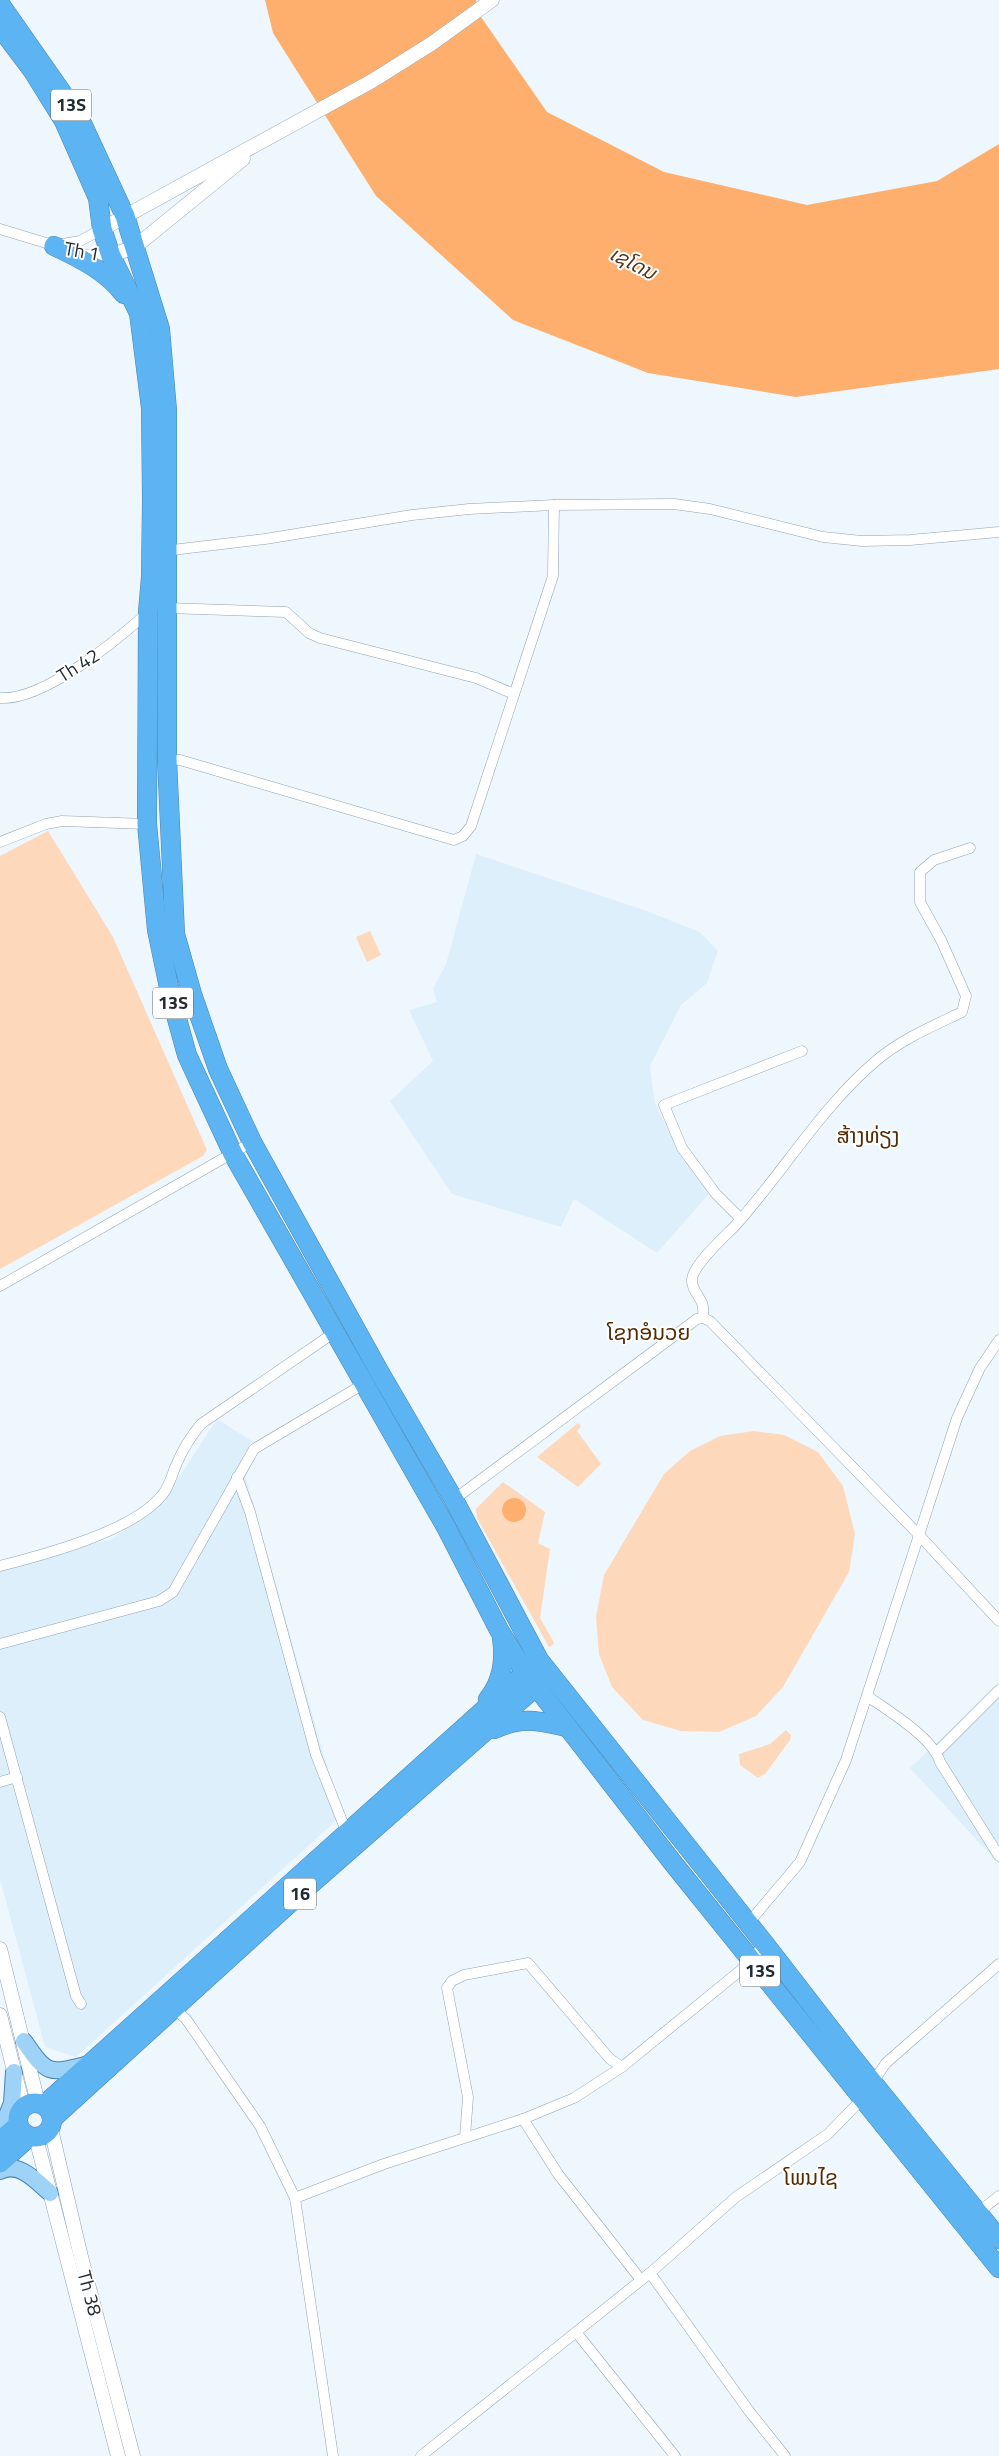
<svg xmlns="http://www.w3.org/2000/svg" width="999" height="2456" viewBox="0 0 999 2456" font-family="'Titillium Web','Noto Sans Lao',sans-serif">
  <style>
    .built { fill: #deeffc }
    .green { fill: #fed8ba; fill-rule: evenodd }
    .water { fill: #feaf6d }
    .lines { fill: none; stroke-linecap: round; stroke-linejoin: round }
    .street-casing { stroke: #8fa3b3; stroke-width: 11 }
    .secondary-casing { stroke: #8fa3b3; stroke-width: 15 }
    .primary-casing { stroke: #4984af; stroke-width: 18 }
    .highway-casing { stroke: #4984af; stroke-width: 20 }
    .street { stroke: #fff; stroke-width: 10 }
    .secondary { stroke: #fff; stroke-width: 14 }
    .primary { stroke: #9ed2f7; stroke-width: 16 }
    .highway { stroke: #5db4f2; stroke-width: 19 }
    .labels { text-anchor: middle; stroke-width: 4; stroke-linejoin: round; paint-order: stroke }
    .shield { fill: #fff; stroke: #656b70; stroke-width: 1 }
    .shield-label { font-size: 18px; font-weight: bold; fill: #232b32 }
    .street-label { font-size: 19px; fill: #232b32; stroke: #fff }
    .water-label { font-size: 20px; font-style: italic; fill: #553519; stroke: #fff }
    .quarter-label { font-size: 21px; fill: #542b00; stroke: #fff }
  </style>
  <rect width="100%" height="100%" fill="#eef7fe"/>
  <g class="built">
    <polygon points="476,854 644,910 700,932 718,951 707,983 681,1005 650,1066 655,1103 679,1151 709,1194 657,1253 574,1199 561,1227 452,1194 390,1101 433,1061 409,1010 437,1002 433,989 446,964"/>
    <polygon points="217,1419 252,1441 241,1460 341,1816 76,2057 45,2047 0,1879 0,1567 112,1539 164,1500"/>
    <polygon points="999,1684 999,1864 910,1768"/>
  </g>
  <g class="green">
    <polygon points="48,831 113,937 207,1150 203,1156 0,1269 0,856"/>
    <polygon points="370,931 381,955 367,962 356,937"/>
    <polygon points="578,1423 581,1426 577,1431 601,1464 578,1487 537,1457"/>
    <polygon points="754,1431 784,1435 818,1452 843,1486 855,1534 849,1572 783,1687 756,1716 719,1732 681,1731 643,1720 612,1687 599,1654 596,1617 604,1575 664,1474 690,1451 720,1436"/>
    <path d="M503 1482 545 1512 538 1543 550 1549 540 1618 553 1641 554 1644 549 1647 477 1518 476 1509ZM521 1501 525 1507 520 1521C508 1525 499 1516 503 1504Z"/>
    <polygon points="786,1730 791,1735 790,1740 765,1774 758,1778 740,1765 739,1754 770,1744"/>
  </g>
  <g class="water">
    <polygon points="265,0 476,0 479,14 547,112 664,172 807,205 937,181 999,144 999,369 796,397 648,373 513,320 376,196 273,33"/>
    <circle cx="514" cy="1510" r="12"/>
  </g>
  <g class="lines">
    <defs>
      <g id="street">
        <polyline points="0,229 56,246"/>
        <polyline points="57,245 80,241 102,229"/>
        <polyline points="80,254 111,256"/>
        <polyline points="164,551 265,539 412,515 469,509 554,505 674,504 710,509 823,537 862,541 910,540 999,532"/>
        <polyline points="167,608 286,612 309,633 320,638 476,678 514,694"/>
        <path d="M0 698C43 701 116 641 147 613"/>
        <polyline points="165,759 180,760 454,840 463,836 471,826 553,576 554,505"/>
        <polyline points="0,842 46,824 62,821 147,824"/>
        <polyline points="741,1219 716,1194 682,1148 664,1105 802,1051"/>
        <polyline points="0,1286 252,1142"/>
        <path d="M703 1318C703 1313 704 1307 702 1303 699 1296 691 1288 692 1279 694 1264 723 1238 734 1227 783 1173 821 1107 877 1060 902 1039 933 1026 962 1012L966 996 941 940 920 902V872L934 860 970 848"/>
        <polyline points="237,1477 250,1512 316,1755 348,1836"/>
        <polyline points="452,1501 697,1319 703,1318 710,1321 918,1534 999,1621"/>
        <path d="M0 1566C43 1555 135 1531 163 1494 170 1485 172 1474 177 1463 183 1449 191 1436 201 1424L335 1332"/>
        <polyline points="0,1644 159,1601 173,1592 254,1449 367,1382"/>
        <path d="M867 1696C889 1711 933 1738 940 1762L999 1856"/>
        <polyline points="0,1717 76,1996 81,2004"/>
        <polyline points="937,1752 999,1690"/>
        <polyline points="0,1782 17,1777"/>
        <polyline points="746,1926 800,1862 846,1760 957,1418 980,1368 999,1340"/>
        <polyline points="172,2007 186,2019 260,2126 295,2198"/>
        <polyline points="871,2085 886,2063 999,1964"/>
        <polyline points="465,2137 468,2097 447,1988 452,1981 464,1975 528,1963 610,2059 622,2067"/>
        <polyline points="976,2214 999,2196"/>
        <polyline points="650,2273 749,2411 785,2456"/>
        <polyline points="641,2280 558,2174 523,2119 574,2098 622,2067 752,1961 764,1943"/>
        <polyline points="576,2332 675,2456"/>
        <polyline points="333,2456 295,2198 384,2164 523,2119"/>
        <polyline points="421,2456 650,2273 736,2197 828,2134 864,2097"/>
      </g>
      <g id="secondary">
        <polyline points="102,229 372,81 431,44 492,0"/>
        <polyline points="111,256 136,246 243,159"/>
        <polyline points="0,1949 38,2103"/>
        <polyline points="0,2015 23,2106"/>
        <polyline points="51,2129 81,2257 133,2456"/>
        <polyline points="36,2138 118,2456"/>
      </g>
      <g id="primary">
        <path d="M24 2041C48 2076 49 2074 89 2064"/>
        <polyline points="0,2133 12,2103 14,2072"/>
        <path d="M0 2171C19 2161 36 2181 50 2193"/>
      </g>
      <g id="highway">
        <polyline points="0,4 79,117 125,216 160,329 167,410 167,759 175,934 192,994 218,1069 252,1142 380,1373 454,1500 539,1660 764,1943 853,2058 999,2239"/>
        <polyline points="0,27 33,71 64,121 98,198 102,229 111,256 139,313 151,408 152,500 151,577 148,612 147,824 157,930 171,997 187,1055 233,1154 446,1527 499,1630 525,1672 673,1863 999,2268"/>
        <path d="M54 246C80 258 106 271 124 294"/>
        <path d="M488 1699C502 1682 505 1659 502 1638"/>
        <path d="M494 1729C523 1716 538 1721 567 1727"/>
        <circle cx="35" cy="2120" r="17"/>
        <polyline points="44,2105 535,1664"/>
        <polyline points="52,2119 303,1891 546,1678"/>
        <polyline points="0,2141 18,2125"/>
        <polyline points="0,2163 29,2137"/>
      </g>
    </defs>
    <use href="#street" class="street-casing"/>
    <use href="#secondary" class="secondary-casing"/>
    <use href="#primary" class="primary-casing"/>
    <use href="#highway" class="highway-casing"/>
    <use href="#street" class="street"/>
    <use href="#secondary" class="secondary"/>
    <use href="#primary" class="primary"/>
    <use href="#highway" class="highway"/>
  </g>
  <g class="labels">
    <g class="shield">
      <rect x="51" y="89.5" width="40" height="31" rx="4"/>
      <rect x="153" y="987.5" width="40" height="31" rx="4"/>
      <rect x="284" y="1878.5" width="32" height="31" rx="4"/>
      <rect x="740" y="1955.5" width="40" height="31" rx="4"/>
    </g>
    <g class="shield-label">
      <text x="71" y="111">13S</text>
      <text x="173" y="1009">13S</text>
      <text x="300" y="1900">16</text>
      <text x="760" y="1977">13S</text>
    </g>
    <g class="street-label">
      <text transform="translate(82 251) rotate(10)" y="7">Th 1</text>
      <text transform="translate(78 665) rotate(-32)" y="7">Th 42</text>
      <text transform="translate(90 2293) rotate(75)" y="7">Th 38</text>
    </g>
    <g class="water-label">
      <text transform="translate(633 263) rotate(27)" y="7">ເຊໂດນ</text>
    </g>
    <g class="quarter-label">
      <text x="868" y="1143">ສ້າງທ່ຽງ</text>
      <text x="649" y="1340">ໂຊກອໍນວຍ</text>
      <text x="811" y="2185">ໂພນໄຊ</text>
    </g>
  </g>
</svg>
